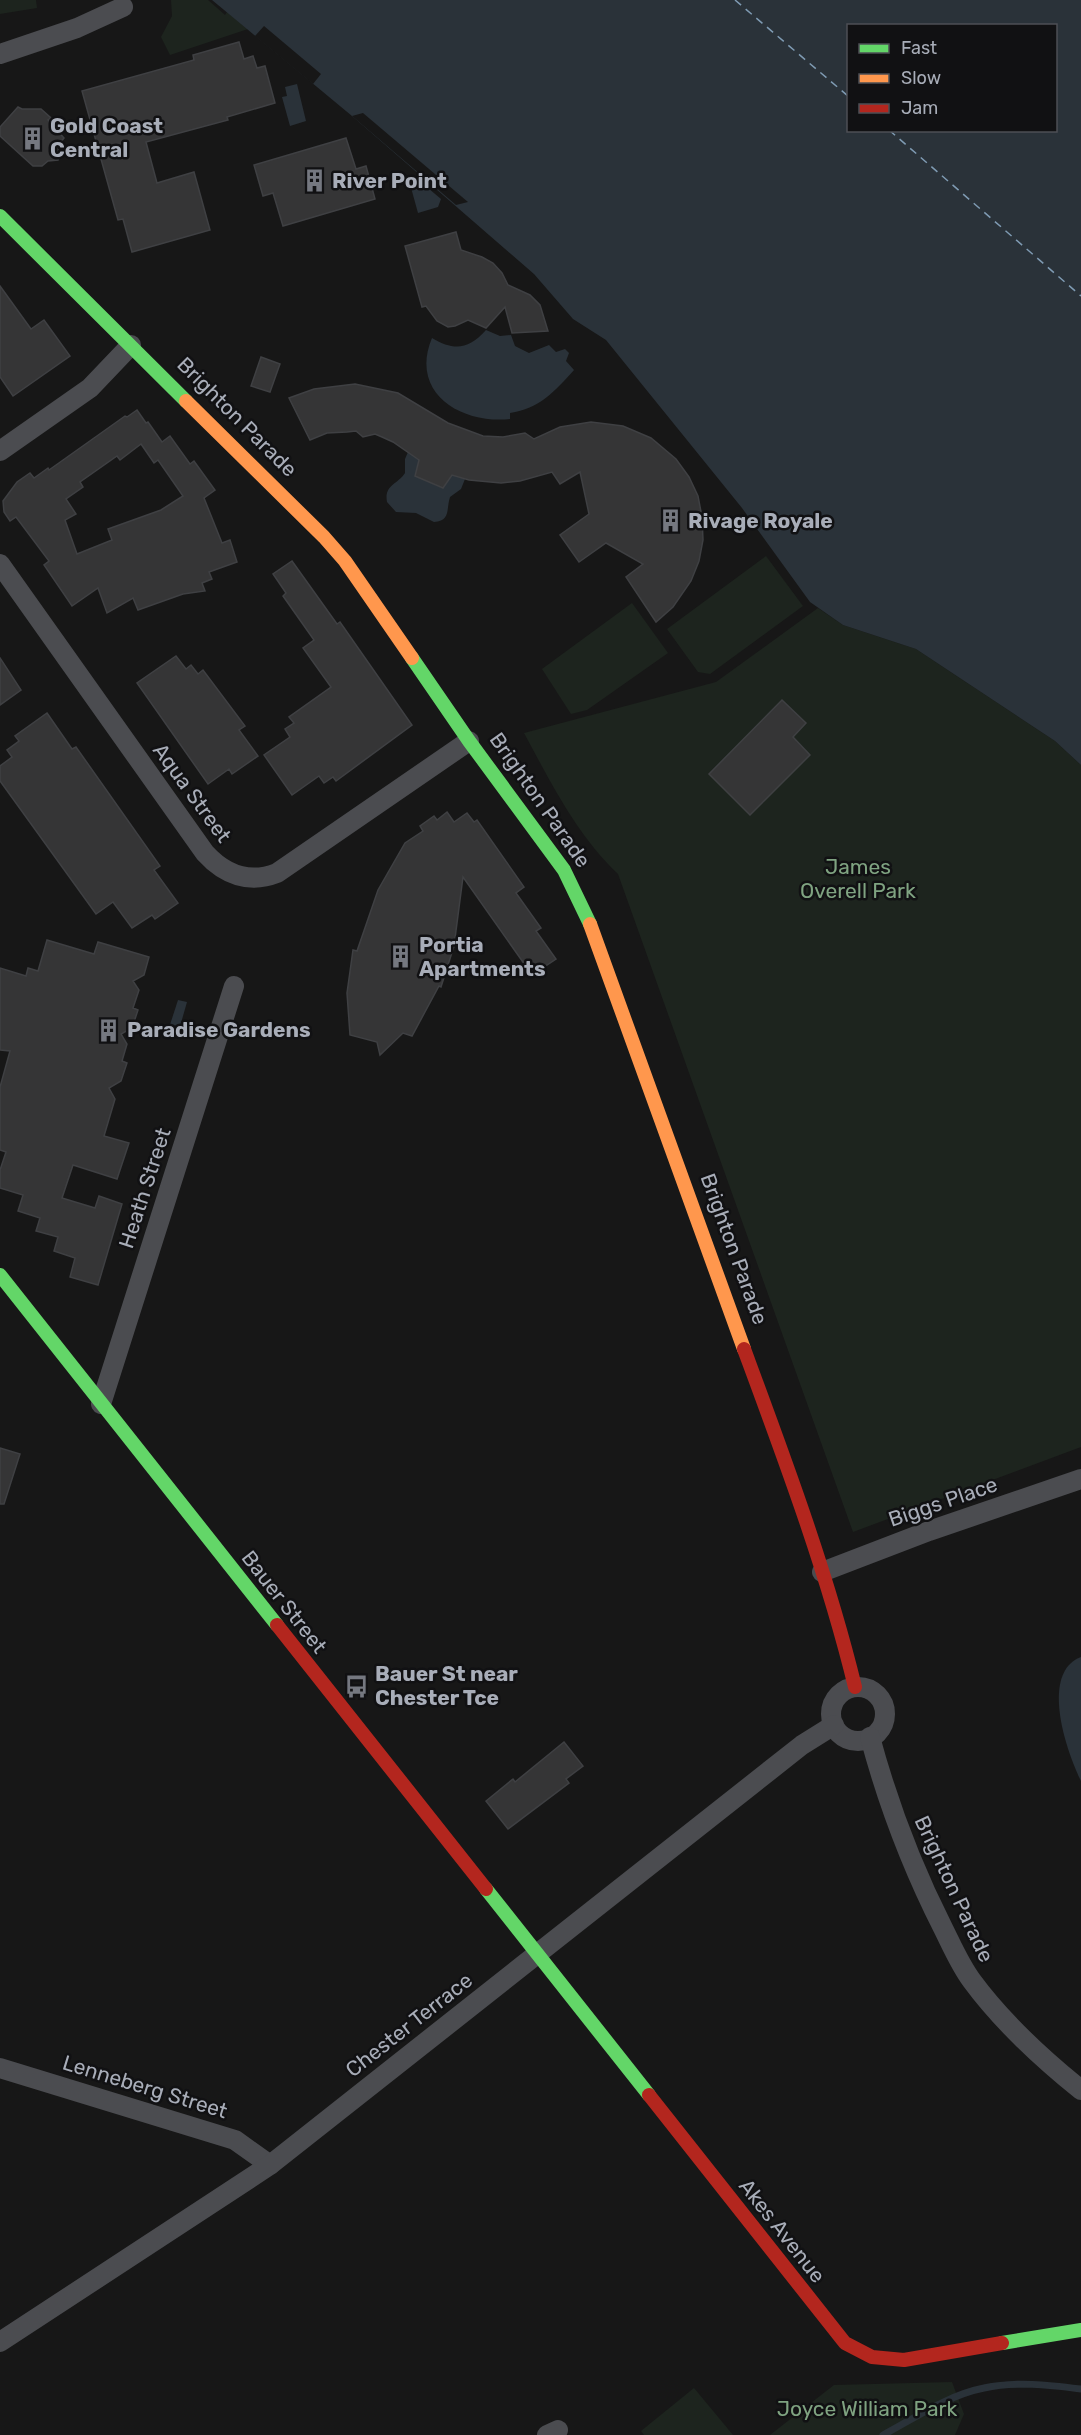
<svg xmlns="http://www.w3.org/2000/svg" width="1081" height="2435" viewBox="0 0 1081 2435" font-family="Rubik,sans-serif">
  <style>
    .green { fill: #1d241e }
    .water { fill: #2a3239; fill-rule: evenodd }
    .pier { fill: #171717 }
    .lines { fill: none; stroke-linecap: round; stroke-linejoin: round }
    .stream { stroke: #2a3239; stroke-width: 7 }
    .ferry { stroke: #7f9bb3; stroke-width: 1.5; stroke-dasharray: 8 6; stroke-linecap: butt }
    .building { fill: #353536; stroke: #3f4043; stroke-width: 1.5; fill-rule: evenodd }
    .street { stroke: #4b4c50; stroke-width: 20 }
    .fast { stroke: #63d668; stroke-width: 14 }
    .slow { stroke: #ff974d; stroke-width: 14 }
    .jam { stroke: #b3261e; stroke-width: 14 }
    .labels { text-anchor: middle; stroke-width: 5; stroke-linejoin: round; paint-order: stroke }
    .poi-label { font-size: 21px; font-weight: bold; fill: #a8adb8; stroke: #111113; text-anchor: start }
    .street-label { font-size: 21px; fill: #a8adb8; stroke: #111113 }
    .park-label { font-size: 21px; fill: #7fa381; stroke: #111113 }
  </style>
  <rect width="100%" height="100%" fill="#171717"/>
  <g class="green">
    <polygon points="0,0 36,0 37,8 0,14"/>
    <polygon points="171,0 208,0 225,15 227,12 248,29 170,55 161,37 172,16"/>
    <polygon points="766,556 803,606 710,674 698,672 667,629"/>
    <polygon points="632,603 668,653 587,710 571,714 542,669"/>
    <path d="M818 608 843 625 916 649 1055 741 1081 765V1447L853 1532 618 874C577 835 551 783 524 733L716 682Z"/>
    <polygon points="952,2382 964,2414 955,2435 770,2435 834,2385"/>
    <polygon points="694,2388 733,2435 644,2435 641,2431"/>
  </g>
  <g class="water">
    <path d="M212 0H1081V765L1055 741 916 649 843 625 810 602 742 508 606 340 573 319 534 274 352 116ZM848 26H1056V130H848Z"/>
    <polygon points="297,84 306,121 290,126 282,97 287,96 285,87"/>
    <polygon points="416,178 441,199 438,207 418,213 410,184"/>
    <path d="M486 330 500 336 511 335 515 346 529 353 549 345 556 352 565 349 569 353 566 361 574 370C555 391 539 409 510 413V419C461 424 409 393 432 338 454 351 468 350 486 330Z"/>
    <path d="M408 452 419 460 415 476 442 488 452 475 465 479 461 489 450 497C446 509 451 521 434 522L416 513 396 512 387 502C384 485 397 485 405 473V459Z"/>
    <polygon points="178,1000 187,1002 177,1037 167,1034"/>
    <path d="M1081 1657V1781C1067 1753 1039 1673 1081 1657Z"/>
  </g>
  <g class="pier">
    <polygon points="264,26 321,74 313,84 255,36"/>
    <polygon points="363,113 468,202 456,205 352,116"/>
  </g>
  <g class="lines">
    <path class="stream" d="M883 2435C915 2418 948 2395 984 2388 1016 2381 1049 2385 1081 2389"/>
    <g class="ferry">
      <polyline points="735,0 848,96"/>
      <polyline points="889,130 1081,296"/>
    </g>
  </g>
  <g class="building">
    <polygon points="239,42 244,59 253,56 257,68 265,66 275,103 227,117 228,120 146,142 157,183 194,172 210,230 132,252 123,219 118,220 82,91 194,60 193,55"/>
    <polygon points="18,107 22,109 41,109 51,118 48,120 64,138 60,143 58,160 48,161 42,166 33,166 0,136 0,127"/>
    <polygon points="346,138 356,169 366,166 375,199 283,226 273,193 263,196 254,165"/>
    <polygon points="456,232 461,250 482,257 493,263 502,273 508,285 530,295 540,305 548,331 512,333 505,307 486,328 468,320 455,326 448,327 437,321 426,306 422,307 405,246"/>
    <polygon points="0,286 31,329 44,320 70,356 13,396 0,377"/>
    <polygon points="261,357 280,364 270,392 251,386"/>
    <polygon points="355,384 398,393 448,423 483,436 503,437 525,433 534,439 560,427 591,422 623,426 651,438 676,459 689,477 698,496 702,517 703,540 699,561 691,581 673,607 656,622 626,577 643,564 606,543 579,562 560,535 589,514 580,472 560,484 552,472 520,481 501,483 469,480 452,475 443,488 415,476 419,460 393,442 382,437 375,434 363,437 356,431 347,432 327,433 310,440 289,398 314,389"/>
    <path d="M137 410 146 423 148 422 162 442 170 436 190 464 194 461 215 490 204 498 222 543 230 540 237 562 209 572 212 579 202 583 205 591 183 594 138 610 133 598 107 613 98 588 72 606 44 565 49 561 16 517 10 521 4 512 3 501 17 482 30 473 34 478 48 468 49 470 125 416 127 417ZM141 444 154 463 158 460 183 496 161 510 108 529 112 540 77 554 65 520 76 514 66 499 83 487 80 482 117 456 120 460Z"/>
    <polygon points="292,561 337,624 340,622 412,725 336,781 333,777 324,783 319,776 292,795 264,755 290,737 285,729 294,723 289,717 331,687 303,648 314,640 283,596 286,593 273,574"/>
    <polygon points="176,656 186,669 191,665 198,674 203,670 245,726 239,730 258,756 232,774 229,769 208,784 137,683"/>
    <polygon points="0,658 21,690 0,705"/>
    <polygon points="782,700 806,723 793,737 810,755 750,815 709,774"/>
    <polygon points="47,713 72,749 76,747 160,866 154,870 178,903 155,919 152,915 132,928 113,902 96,914 0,781 0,766 12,757 7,750 19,741 15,736"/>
    <polygon points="447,812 454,822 467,813 474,822 477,820 524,887 516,893 541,928 536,931 556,959 532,975 463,877 454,946 441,987 439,986 412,1036 403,1033 380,1055 377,1042 350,1035 347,993 353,950 357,951 378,890 405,843 423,831 420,826 434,816 437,820"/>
    <polygon points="47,940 94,954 98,942 149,957 144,975 133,981 139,990 133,1008 138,1010 132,1028 121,1034 127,1044 122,1061 127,1063 121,1081 109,1088 115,1099 104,1136 129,1143 117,1179 73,1165 62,1198 95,1208 99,1196 122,1204 98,1285 70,1277 75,1258 54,1251 58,1237 36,1231 40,1218 18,1211 23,1195 0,1188 0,1170 6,1152 0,1150 0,1087 10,1051 0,1050 0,968 26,976 28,968 38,971"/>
    <polygon points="0,1448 20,1454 4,1504 0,1504"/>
    <polygon points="564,1742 583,1766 566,1779 569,1783 508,1829 486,1801 513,1779 515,1782"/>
  </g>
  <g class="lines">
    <g class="street">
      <polyline points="0,54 77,28 123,7"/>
      <polyline points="0,451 90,388 131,345"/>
      <path d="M0 564 205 853C225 875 249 884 277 873L469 741"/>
      <polyline points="101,1404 234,986"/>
      <polyline points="822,1572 929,1531 1081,1479"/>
      <circle cx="858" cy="1714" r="27"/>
      <path d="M870 1737C888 1804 912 1867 943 1928 952 1946 960 1965 972 1981 1003 2023 1040 2057 1081 2090"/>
      <polyline points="0,2068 235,2140 270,2165"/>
      <polyline points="0,2342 270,2165 802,1745 834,1725"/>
      <polyline points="547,2435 558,2430"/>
    </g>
    <g class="fast">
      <polyline points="0,216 186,401"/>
      <polyline points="412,658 469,741 564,870 590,924"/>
      <polyline points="0,1275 277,1625"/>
      <polyline points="486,1889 649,2095"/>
      <polyline points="1002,2343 1081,2330"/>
    </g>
    <g class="slow">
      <polyline points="186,401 324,537 345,561 412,658"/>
      <polyline points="590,924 744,1349"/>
    </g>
    <g class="jam">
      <path d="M744 1349C785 1460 827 1572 855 1687"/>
      <polyline points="277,1625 486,1889"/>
      <polyline points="649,2095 845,2343 872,2357 904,2360 1002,2343"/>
    </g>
  </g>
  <defs>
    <symbol id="building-bare" viewBox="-9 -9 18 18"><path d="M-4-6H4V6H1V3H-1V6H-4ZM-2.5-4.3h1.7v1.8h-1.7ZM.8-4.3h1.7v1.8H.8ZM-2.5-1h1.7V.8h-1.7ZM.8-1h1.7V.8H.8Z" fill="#757880" stroke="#111113" stroke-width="2.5" paint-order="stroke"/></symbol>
    <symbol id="bus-bare" viewBox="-9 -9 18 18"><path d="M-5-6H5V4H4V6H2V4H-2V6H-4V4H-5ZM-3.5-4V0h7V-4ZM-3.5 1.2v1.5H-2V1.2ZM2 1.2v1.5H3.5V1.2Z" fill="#757880" stroke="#111113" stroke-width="2.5" paint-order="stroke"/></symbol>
  </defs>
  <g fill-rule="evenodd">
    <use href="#building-bare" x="16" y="122" width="33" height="33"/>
    <use href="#building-bare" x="298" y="164" width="33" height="33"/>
    <use href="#building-bare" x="654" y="504" width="33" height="33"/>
    <use href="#building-bare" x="384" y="940" width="33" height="33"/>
    <use href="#building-bare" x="92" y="1014" width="33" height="33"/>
    <use href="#bus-bare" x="340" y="1670" width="33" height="33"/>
  </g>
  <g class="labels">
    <g class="poi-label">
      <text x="50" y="133">Gold Coast<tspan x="50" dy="24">Central</tspan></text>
      <text x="332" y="188">River Point</text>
      <text x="688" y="528">Rivage Royale</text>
      <text x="419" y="952">Portia<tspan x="419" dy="24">Apartments</tspan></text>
      <text x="127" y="1037">Paradise Gardens</text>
      <text x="375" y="1681">Bauer St near<tspan x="375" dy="24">Chester Tce</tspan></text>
    </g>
    <g class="street-label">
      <text transform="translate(237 417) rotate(45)" y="7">Brighton Parade</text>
      <text transform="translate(192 793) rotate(54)" y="7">Aqua Street</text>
      <text transform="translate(540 800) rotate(55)" y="7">Brighton Parade</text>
      <text transform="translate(145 1188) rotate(-72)" y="7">Heath Street</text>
      <text transform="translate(734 1249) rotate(70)" y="7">Brighton Parade</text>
      <text transform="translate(943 1502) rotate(-19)" y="7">Biggs Place</text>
      <text transform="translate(284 1602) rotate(52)" y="7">Bauer Street</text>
      <text transform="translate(954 1889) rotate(65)" y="7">Brighton Parade</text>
      <text transform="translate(409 2025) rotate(-38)" y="7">Chester Terrace</text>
      <text transform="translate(145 2087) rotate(17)" y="7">Lenneberg Street</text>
      <text transform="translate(782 2231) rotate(52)" y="7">Akes Avenue</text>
    </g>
    <g class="park-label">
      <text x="858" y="874">James<tspan x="858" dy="24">Overell Park</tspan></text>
      <text x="867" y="2416">Joyce William Park</text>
    </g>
  </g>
  <rect x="847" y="24" width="210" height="108" fill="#111113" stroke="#4d4f55" stroke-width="1.5"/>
  <rect x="859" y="44" width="30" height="9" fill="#63d668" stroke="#4d4f55" stroke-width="1.5"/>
  <text x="901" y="54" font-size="18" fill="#a8adb8">Fast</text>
  <rect x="859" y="74" width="30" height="9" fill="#ff974d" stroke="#4d4f55" stroke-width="1.5"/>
  <text x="901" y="84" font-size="18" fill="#a8adb8">Slow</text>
  <rect x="859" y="104" width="30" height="9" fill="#b3261e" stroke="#4d4f55" stroke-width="1.5"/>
  <text x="901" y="114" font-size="18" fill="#a8adb8">Jam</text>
</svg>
